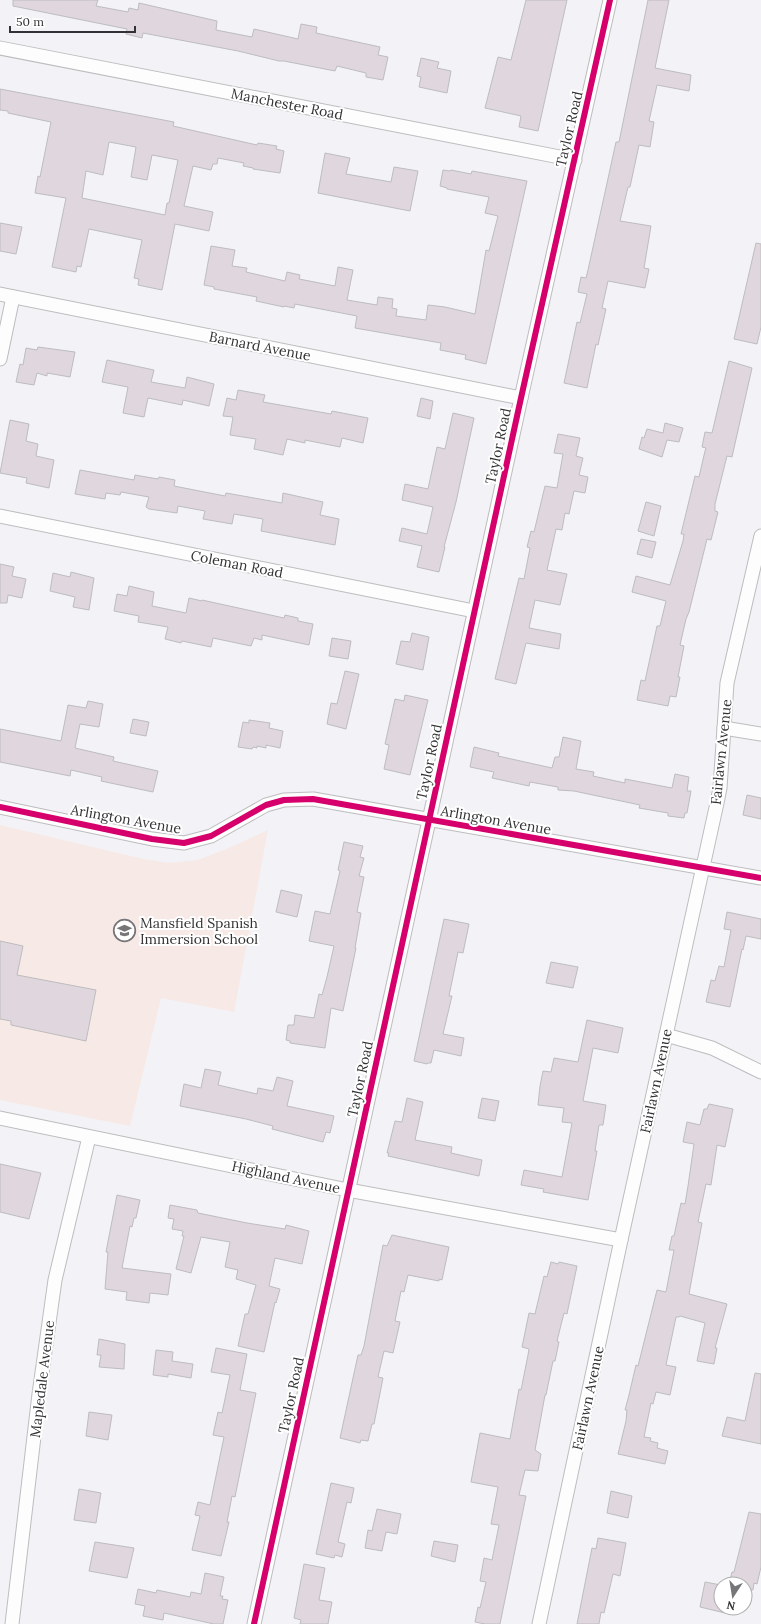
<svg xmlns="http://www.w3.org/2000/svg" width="761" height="1624" viewBox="0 0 761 1624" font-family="Lora,serif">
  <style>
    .education { fill: #f7e9e6 }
    .building { fill: #dfd7dd; stroke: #bdbcbe; fill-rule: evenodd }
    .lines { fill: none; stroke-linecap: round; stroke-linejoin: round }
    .street-casing { stroke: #bdbcbe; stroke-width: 15 }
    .street { stroke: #fdfdfe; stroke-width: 13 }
    .cycleway-casing { stroke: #fff; stroke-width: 8 }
    .cycleway { stroke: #d6006c; stroke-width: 6 }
    .labels { text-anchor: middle; stroke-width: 4; stroke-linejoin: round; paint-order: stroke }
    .street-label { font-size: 14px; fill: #323234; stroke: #fff }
    .poi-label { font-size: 14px; fill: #323234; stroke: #fff; text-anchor: start }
  </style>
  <rect width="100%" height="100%" fill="#f3f2f6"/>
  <polygon class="education" points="0,825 143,859 169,863 198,860 229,848 268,830 234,1012 161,998 130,1126 0,1100"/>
  <g class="building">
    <polygon points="13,0 98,0 96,6 128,12 129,8 138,10 139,3 217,21 216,30 252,37 254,29 298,39 301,24 317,27 316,33 380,47 378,55 388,57 383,80 366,77 366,73 337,66 335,71 284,61 279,61 238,51 143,33 142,38 126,34 127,29 13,6"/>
    <polygon points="526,0 567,0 538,131 519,127 521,116 485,108 498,57 511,60"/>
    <polygon points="648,0 669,0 655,68 691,75 689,91 657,85 649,121 654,122 650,147 639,145 630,187 628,187 620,221 651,226 644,268 649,269 645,288 608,281 602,308 606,309 598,345 596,344 587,388 564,383 577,322 580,323 587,294 578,292 581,277 586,278 588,270 616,142 619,142"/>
    <polygon points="421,58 439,62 437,68 451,71 447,93 419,87 421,77 417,76"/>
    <path d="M0 89 174 122 173 126 257 145 258 143 277 146 276 149 284 151 280 173 253 169V168L243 166 244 163 218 158 217 164H213L211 170 193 166 184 206 213 212 209 231 175 224 162 290 138 285 139 279 134 278 142 240 89 229 81 267 77 266 76 272 52 267 66 198 35 193 38 176 40 177 51 122 8 113V111L0 110ZM109 142 136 147 131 177 147 180 152 155 178 160 169 203H167L165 215 82 198 86 171 103 175Z"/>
    <polygon points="325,153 350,158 346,174 391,182 394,167 418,171 410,211 318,193"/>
    <polygon points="443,170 450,171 451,170 471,174 472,171 527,181 486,364 465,359 466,355 440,350 441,343 355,328 357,316 295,304 294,308 284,306 284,307 256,301 257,297 214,289 214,287 204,285 211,246 235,250 232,266 247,268 246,272 285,281 287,272 300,275 299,279 335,286 338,267 353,270 347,300 377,305 378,297 393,299 392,308 397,309 396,316 426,320 428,305 445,307 475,314 486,250 489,251 498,216 485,213 489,197 447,189 447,188 440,186"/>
    <polygon points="0,223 22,227 16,254 0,251"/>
    <polygon points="756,243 761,244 761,327 757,344 734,339"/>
    <polygon points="38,347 75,352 70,377 47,373 47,376 37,373 34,385 16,382 20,364 23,365 26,348 37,350"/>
    <polygon points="107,360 154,370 151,382 185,388 187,377 214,384 209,406 183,400 182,405 148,398 144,417 123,413 128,387 102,382"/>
    <polygon points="729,361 752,368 732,457 727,456 715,504 715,511 718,512 711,540 707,539 689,612 686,619 680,645 684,646 678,677 680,677 676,697 670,696 668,706 637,700 641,680 645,681 657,626 660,626 666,601 632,592 636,576 670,585 683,541 684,534 681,534 695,476 699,477 705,451 706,448 702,447 705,432 712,433"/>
    <polygon points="238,390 265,395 263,402 331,414 332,411 368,418 363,443 342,438 340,447 305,440 305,443 287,439 283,455 254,449 256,439 230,435 233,417 223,416 227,398 236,400"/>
    <polygon points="421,398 433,401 430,419 417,416"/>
    <polygon points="453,413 474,418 456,502 444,547 445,547 439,572 417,567 422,546 399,541 402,528 427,534 433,507 402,500 405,484 428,489 437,447 445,449"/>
    <polygon points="10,420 29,424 26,441 38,444 36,456 54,460 49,488 26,483 27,478 0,473"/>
    <polygon points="665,423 683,428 679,442 667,440 662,457 639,449 642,437 644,438 647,429 663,433"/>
    <polygon points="558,434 580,438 576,456 583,458 579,475 588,477 585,493 574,491 569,514 565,513 562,530 556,529 547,570 567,574 560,605 535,600 529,628 561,634 559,649 526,643 516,684 495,679 519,578 524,579 530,548 527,547 531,531 534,532 545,486 557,488 563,454 554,453"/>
    <polygon points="80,470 134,480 135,475 158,479 159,477 175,480 174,486 225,496 226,493 282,503 283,493 323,502 320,515 339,519 335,545 261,531 263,519 234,514 232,524 203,519 205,511 178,506 177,513 149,509 146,507 149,497 121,492 120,495 106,493 105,499 75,494"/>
    <polygon points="646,502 661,506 654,536 638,531"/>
    <polygon points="641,539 656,542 652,558 637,554"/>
    <polygon points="0,564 14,567 12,576 26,579 22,598 8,595 7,603 0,603"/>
    <polygon points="71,572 94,578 89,610 73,607 75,597 50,591 53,573 70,577"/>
    <polygon points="129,586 154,592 152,606 186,613 189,598 202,601 202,600 284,618 285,615 298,618 298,621 313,624 309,645 262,635 262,640 254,638 251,646 213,638 211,647 182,641 181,643 165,639 168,627 138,622 139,616 114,611 117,594 127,596"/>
    <polygon points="412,633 429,637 423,670 396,664 401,641 410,642"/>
    <polygon points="332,638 351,641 348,659 329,656"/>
    <polygon points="345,671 359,674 346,729 327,724 331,703 337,704"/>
    <polygon points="405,695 428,700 410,775 384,769 389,745 385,744 395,699 404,701"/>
    <polygon points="88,701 103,704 99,727 80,724 75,748 114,757 113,761 158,771 153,792 101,781 102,777 71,770 70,776 0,762 0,729 61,741 68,705 86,708"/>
    <polygon points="133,719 149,722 146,736 130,733"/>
    <polygon points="249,720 270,723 269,728 283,731 280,748 266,745 266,748 257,746 257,748 253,747 252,749 238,747 243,722 249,723"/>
    <polygon points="563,737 581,741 576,769 594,772 593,776 625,783 625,779 672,788 675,774 689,777 687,791 691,791 687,813 685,813 684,818 668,816 668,813 639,808 640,805 574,791 558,790 558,787 530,782 529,786 492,778 494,772 470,767 474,747 499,753 498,756 552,768 555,757 559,757"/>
    <polygon points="747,795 761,798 761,819 743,815"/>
    <polygon points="344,842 363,846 360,857 364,858 359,876 364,877 357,912 361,913 355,948 356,948 343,1011 331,1008 325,1048 290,1043 290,1041 286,1040 288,1025 294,1025 295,1015 314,1018 319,994 322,995 327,977 334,946 309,941 315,911 330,914 340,871 338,870"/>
    <polygon points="281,890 302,895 297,917 276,912"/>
    <polygon points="727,912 761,919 761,939 746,936 743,950 742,949 730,1007 706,1002 711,980 715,981 719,966 724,967 731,930 724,929"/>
    <polygon points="444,919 469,924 463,953 458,952 449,996 452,996 443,1034 464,1038 461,1056 434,1050 431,1063 428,1063 427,1064 414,1061"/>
    <polygon points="0,941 23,946 17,975 96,990 86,1041 11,1025 11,1021 0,1019"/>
    <polygon points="551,962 578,967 573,988 546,983"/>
    <polygon points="587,1020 623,1028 618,1053 593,1048 583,1101 606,1105 603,1125 599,1125 595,1151 597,1151 588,1200 543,1192 544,1189 521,1185 524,1170 562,1177 572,1123 562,1122 564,1108 538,1105 540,1086 543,1071 551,1072 554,1058 578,1062"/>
    <polygon points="205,1069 221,1072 218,1085 257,1094 258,1088 273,1091 277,1077 293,1081 287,1106 334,1116 330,1133 326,1132 323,1142 272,1129 273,1126 246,1119 180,1106 184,1084 201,1088"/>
    <polygon points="407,1098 423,1102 415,1140 452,1147 451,1153 482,1160 479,1176 388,1156 389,1153 387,1153 395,1121 402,1122"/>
    <polygon points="482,1098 499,1101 495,1121 478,1118"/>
    <polygon points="709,1104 733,1109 725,1147 717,1145 711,1185 706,1184 698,1222 702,1223 689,1294 727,1304 715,1348 717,1348 714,1364 697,1361 705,1323 680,1316 679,1317 676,1317 666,1365 676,1367 670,1395 656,1392 653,1404 651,1403 644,1437 651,1438 650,1441 658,1443 657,1448 668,1451 665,1464 618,1454 626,1421 627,1410 625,1410 629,1395 636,1365 638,1366 657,1290 666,1292 674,1250 669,1250 672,1236 674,1236 681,1203 685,1204 688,1186 694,1144 683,1142 687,1122 700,1125 704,1109 707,1109"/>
    <polygon points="0,1164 41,1173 29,1219 0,1212"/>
    <polygon points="117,1195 140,1200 136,1218 134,1218 132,1227 130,1226 122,1268 171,1274 168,1295 150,1293 149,1303 126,1300 127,1292 105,1289 108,1252 106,1252"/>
    <polygon points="170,1205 197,1210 198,1213 247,1223 285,1229 286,1225 309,1231 302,1264 275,1258 269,1286 280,1289 276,1303 275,1302 264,1352 238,1346 245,1314 248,1314 256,1285 236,1279 238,1270 225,1267 230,1242 201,1237 191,1273 176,1269 184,1236 182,1236 183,1231 172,1229 174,1219 168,1218"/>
    <polygon points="392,1235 449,1247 442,1280 439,1279 439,1281 408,1275 404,1292 401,1291 395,1321 400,1322 393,1353 384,1351 378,1377 383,1378 374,1424 372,1424 368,1441 361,1440 360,1443 340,1438 358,1355 361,1355 364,1346 383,1245 387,1246"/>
    <polygon points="551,1262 558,1264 559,1262 577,1266 567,1314 564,1313 557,1341 559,1342 555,1361 553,1361 546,1395 545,1395 535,1450 541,1454 538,1471 525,1470 519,1495 526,1496 500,1624 485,1624 475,1622 478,1607 480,1608 486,1582 480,1581 484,1558 492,1560 499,1525 491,1524 498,1487 471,1482 480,1433 510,1439 519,1389 521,1390 528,1355 529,1349 522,1347 529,1313 535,1314 544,1276 547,1277"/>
    <polygon points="99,1339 125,1344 124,1369 99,1367 101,1355 97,1355"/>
    <polygon points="216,1348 247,1354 240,1390 256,1393 235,1497 232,1496 227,1522 229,1522 221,1556 192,1550 200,1516 195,1515 198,1502 210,1505 224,1437 213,1435 218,1412 222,1413 230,1375 211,1372"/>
    <polygon points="156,1350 173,1352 172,1361 193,1364 191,1378 168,1374 168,1377 153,1375"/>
    <polygon points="755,1373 761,1374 761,1444 722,1436 727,1417 745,1421"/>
    <polygon points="89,1412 112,1415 108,1440 86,1436"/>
    <polygon points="331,1483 354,1488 351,1503 347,1502 338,1542 345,1544 342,1557 335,1555 334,1558 316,1554"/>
    <polygon points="79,1489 101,1493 96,1523 74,1520"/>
    <polygon points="611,1491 632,1496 628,1518 607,1513"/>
    <polygon points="377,1509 401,1514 397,1534 386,1532 382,1551 365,1548 368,1530 372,1531"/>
    <polygon points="749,1512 761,1514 761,1567 757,1584 754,1583 753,1590 745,1589 745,1584 729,1584 732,1572 734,1572"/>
    <polygon points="598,1538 626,1543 620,1576 613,1574 604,1613 601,1612 599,1624 577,1624 592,1548 596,1549"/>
    <polygon points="434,1541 458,1545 455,1562 431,1556"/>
    <polygon points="95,1542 134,1548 127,1578 89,1571"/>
    <polygon points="304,1564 325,1568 319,1600 332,1602 328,1624 300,1624 301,1620 294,1618"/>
    <polygon points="205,1573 224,1577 220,1596 223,1596 222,1599 228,1600 223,1624 214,1624 164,1613 163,1620 143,1616 145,1606 135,1604 138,1589 156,1593 157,1590 190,1597 191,1592 201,1594"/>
    <polygon points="705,1582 721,1585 721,1608 726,1608 725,1613 700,1607"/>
  </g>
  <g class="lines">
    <defs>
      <g id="street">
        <polyline points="0,48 575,160"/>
        <polyline points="0,294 521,398"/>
        <polyline points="0,359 13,297"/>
        <polyline points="0,516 474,611"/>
        <polyline points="724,728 761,734"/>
        <polyline points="0,807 152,839 184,843 211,836 266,805 284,800 313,799 761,878"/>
        <polyline points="666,1035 712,1048 761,1072"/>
        <polyline points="0,1118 348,1190 621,1240"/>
        <polyline points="12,1624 39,1394 55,1280 89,1137"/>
        <polyline points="254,1624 521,398 610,0"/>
        <polyline points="539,1624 621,1240 717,803 720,788 727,683 761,536"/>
      </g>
    </defs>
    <use href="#street" class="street-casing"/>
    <use href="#street" class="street"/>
    <defs>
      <g id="cycleway">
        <polyline points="0,807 152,839 184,843 211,836 266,805 284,800 313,799 761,878"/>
        <polyline points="254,1624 521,398 610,0"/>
      </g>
    </defs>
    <use href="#cycleway" class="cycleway-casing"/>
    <use href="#cycleway" class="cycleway"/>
  </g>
  <defs>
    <symbol id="school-ring" viewBox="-11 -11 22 22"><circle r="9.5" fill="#fff" stroke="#767578" stroke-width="1.5"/><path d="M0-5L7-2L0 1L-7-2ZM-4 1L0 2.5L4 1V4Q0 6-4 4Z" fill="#767578"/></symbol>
  </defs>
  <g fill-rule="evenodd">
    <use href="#school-ring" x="112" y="918" width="25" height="25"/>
  </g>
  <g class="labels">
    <g class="street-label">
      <text transform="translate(287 104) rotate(11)" y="5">Manchester Road</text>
      <text transform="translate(569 129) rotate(-77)" y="5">Taylor Road</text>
      <text transform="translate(260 346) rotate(11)" y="5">Barnard Avenue</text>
      <text transform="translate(498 446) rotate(-78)" y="5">Taylor Road</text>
      <text transform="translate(237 564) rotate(11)" y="5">Coleman Road</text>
      <text transform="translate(721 752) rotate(-84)" y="5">Fairlawn Avenue</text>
      <text transform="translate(429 762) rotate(-78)" y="5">Taylor Road</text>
      <text transform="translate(126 819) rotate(10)" y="5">Arlington Avenue</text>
      <text transform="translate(496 820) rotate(10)" y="5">Arlington Avenue</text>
      <text transform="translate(360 1079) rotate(-78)" y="5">Taylor Road</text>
      <text transform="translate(656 1081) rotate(-78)" y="5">Fairlawn Avenue</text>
      <text transform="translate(286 1177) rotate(12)" y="5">Highland Avenue</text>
      <text transform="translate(42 1379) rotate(-83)" y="5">Mapledale Avenue</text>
      <text transform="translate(291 1395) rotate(-78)" y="5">Taylor Road</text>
      <text transform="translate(588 1398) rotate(-78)" y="5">Fairlawn Avenue</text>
    </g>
    <g class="poi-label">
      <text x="140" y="928">Mansfield Spanish<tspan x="140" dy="16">Immersion School</tspan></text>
    </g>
  </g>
  <g transform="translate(733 1596) rotate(192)"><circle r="19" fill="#ffffff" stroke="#adadae"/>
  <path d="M0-3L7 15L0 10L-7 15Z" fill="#767578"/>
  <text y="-6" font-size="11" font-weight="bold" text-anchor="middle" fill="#323234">N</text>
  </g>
  <path d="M10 26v6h125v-6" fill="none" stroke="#323234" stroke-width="2"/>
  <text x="16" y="26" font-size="12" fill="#323234" stroke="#ffffff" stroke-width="3" paint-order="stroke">50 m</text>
</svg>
